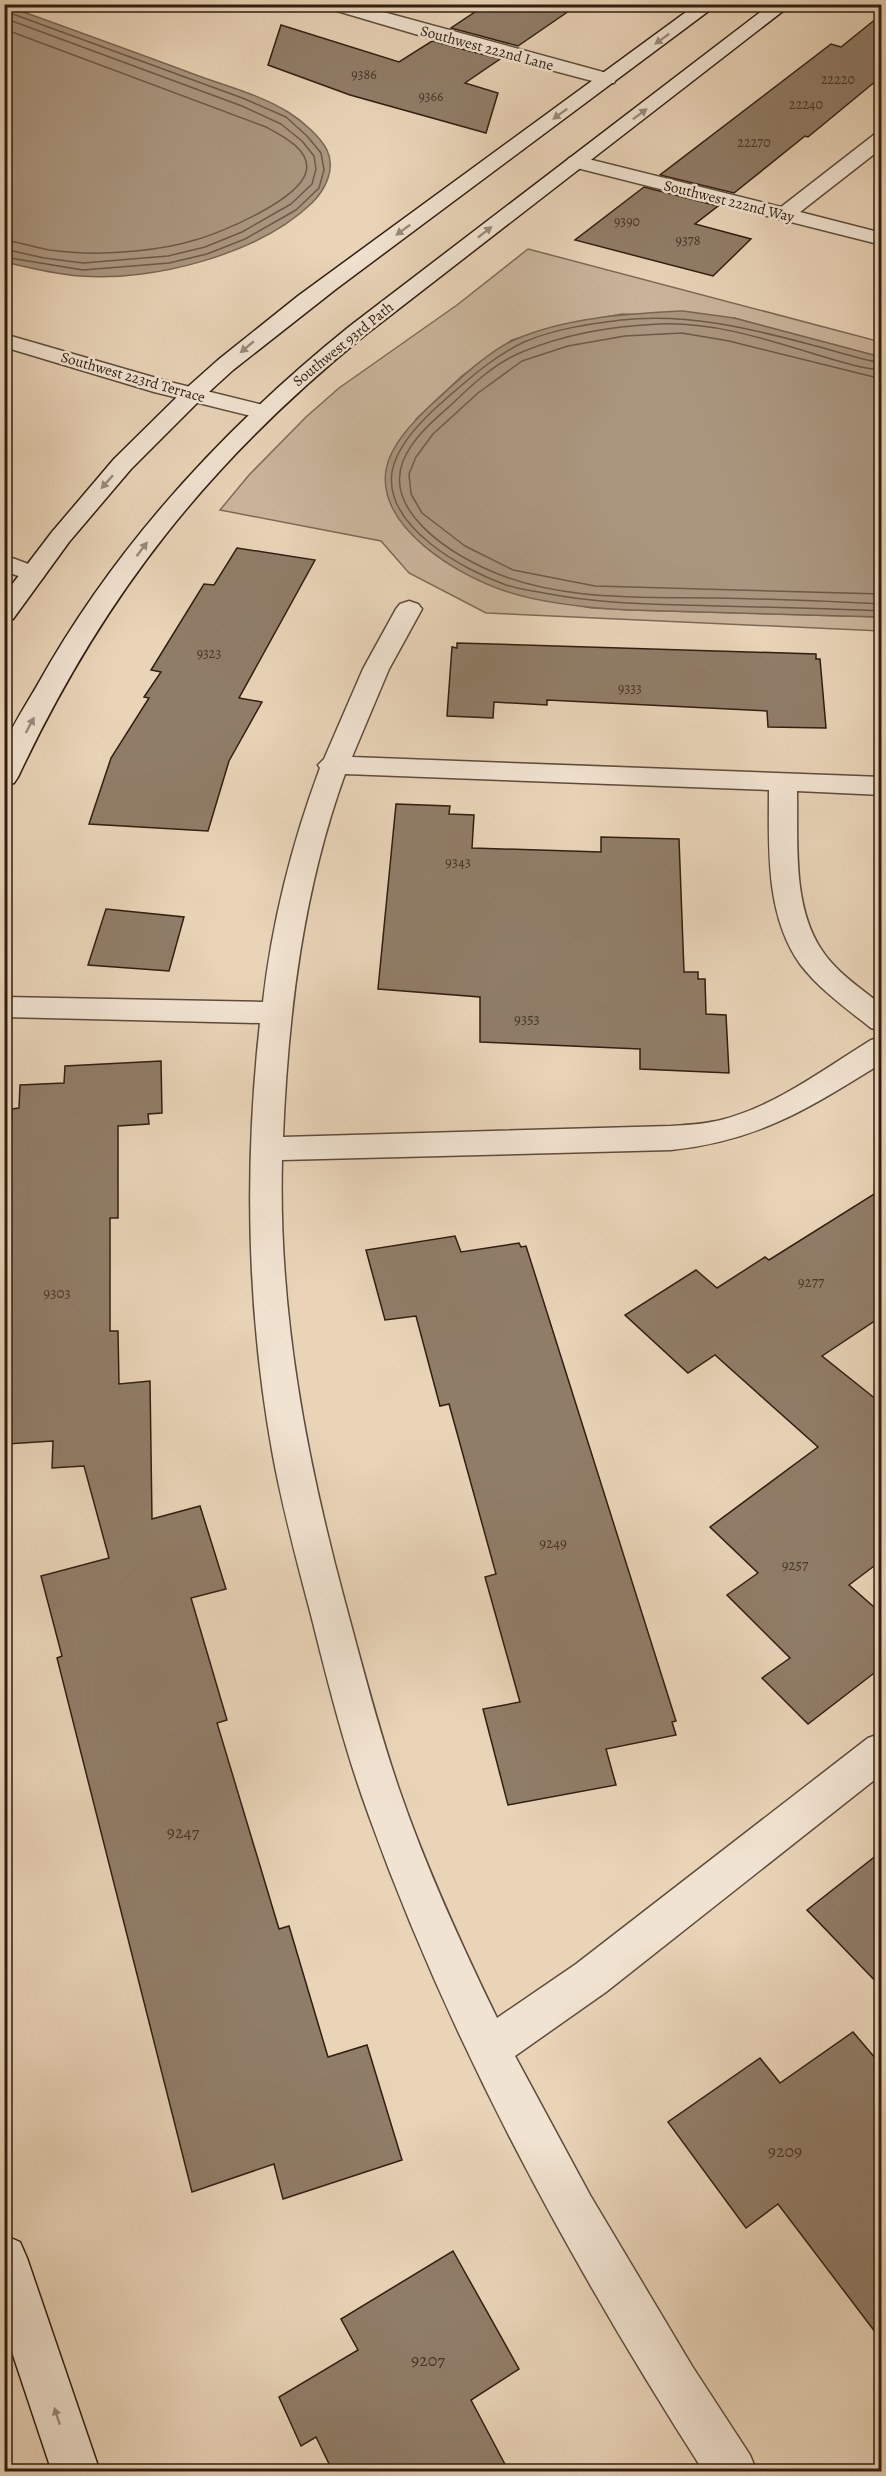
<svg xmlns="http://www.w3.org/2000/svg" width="886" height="2476" viewBox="0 0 886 2476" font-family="Alegreya,serif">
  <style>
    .green { fill: #cab59c; stroke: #7d6a56; stroke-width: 1.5 }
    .water { fill: #aa967f; stroke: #796653; stroke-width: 1.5 }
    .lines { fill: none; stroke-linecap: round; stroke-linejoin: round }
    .shore { stroke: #6d5a48; stroke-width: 1.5 }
    .building { fill: #907d68; stroke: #301e11; stroke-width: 1.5 }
    .lane-casing { stroke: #5e4c3b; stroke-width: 3 }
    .street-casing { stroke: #5e4c3b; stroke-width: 3 }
    .secondary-casing { stroke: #301e11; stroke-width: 3 }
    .lane { fill: #f1e3d1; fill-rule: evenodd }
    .street { fill: #f1e3d1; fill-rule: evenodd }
    .secondary { fill: #f1e3d1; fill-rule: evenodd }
    .oneway { fill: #9a8a7b }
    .labels { text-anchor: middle; stroke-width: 5; stroke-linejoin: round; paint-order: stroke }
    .far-number-label { font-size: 14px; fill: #483627 }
    .far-street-label { font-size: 15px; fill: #301e11; stroke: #f1e3d1 }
    .number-label { font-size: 15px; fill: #483627 }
    .near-number-label { font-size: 18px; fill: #483627 }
  </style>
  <rect width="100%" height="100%" fill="#e9d4b8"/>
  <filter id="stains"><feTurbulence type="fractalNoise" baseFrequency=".00333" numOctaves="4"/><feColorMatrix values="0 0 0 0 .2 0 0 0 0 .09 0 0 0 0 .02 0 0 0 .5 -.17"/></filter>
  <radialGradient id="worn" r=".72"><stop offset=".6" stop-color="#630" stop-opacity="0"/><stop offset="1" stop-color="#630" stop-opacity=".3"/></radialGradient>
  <polygon class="green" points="528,249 881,342 881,357 734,318 622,314 562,325 512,340 463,375 416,419 557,602 592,608 630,610 881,617 881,631 486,613 409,573 381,541 220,510 249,475 306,417 339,388 457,305"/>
  <g class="water">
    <path d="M4 5C68 28 132 51 196 75 226 86 261 95 288 112 301 120 320 136 327 150 336 169 325 190 312 203 259 254 153 282 80 276 54 274 30 268 5 262Z"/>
    <path d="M683 311 734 318 881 357V617L630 610C590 608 543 604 505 591 459 576 377 528 386 470 390 445 414 421 432 404 453 385 488 351 514 340 566 317 627 314 683 311Z"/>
  </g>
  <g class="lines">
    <g class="shore">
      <polyline points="4,18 242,106 281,124 302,141 314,156 316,169 312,184 291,204 242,232 205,247 168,256 83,263 44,258 4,249"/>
      <path d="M4 29 266 127C281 135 312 150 306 172 299 200 221 233 195 240 176 246 156 249 136 251 107 254 78 254 49 250 34 247 19 242 4 240"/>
      <polyline points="4,257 83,270 169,263 207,254 245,239 296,210 319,188 324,170 321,153 307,136 286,117 245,99 10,13 5,4"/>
      <path d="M882 363C858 359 836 351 812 345 749 328 687 313 621 320 589 324 554 329 524 342 496 355 471 377 448 397 427 415 397 443 392 472 384 527 464 570 506 585 519 589 532 591 544 593 590 602 636 604 682 605 749 607 815 608 882 611"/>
      <path d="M882 370C857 368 832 359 808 352 759 337 711 322 659 324 613 326 565 334 522 352 495 363 473 384 452 404 434 420 413 437 403 461 384 510 446 550 484 568 554 601 638 597 714 598 770 599 826 601 882 604"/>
      <polyline points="882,379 729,341 682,333 625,336 568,346 522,361 478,393 433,434 416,457 409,474 411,494 422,513 465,546 513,570 595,586 882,594"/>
    </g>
  </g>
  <g class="building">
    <polygon points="487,4 579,4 518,46 451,28"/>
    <polygon points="882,14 882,76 808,137 805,136 734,193 660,175 831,44 841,47"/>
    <polygon points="281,25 399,62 432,41 500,59 465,83 498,93 486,133 350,95 268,65"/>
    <polygon points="644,187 718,206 695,224 751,239 713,276 575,240"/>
    <polygon points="237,548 315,560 239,698 262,702 229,761 208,831 89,824 111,758 149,698 144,697 161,672 151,670 204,584 214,585"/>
    <polygon points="457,643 816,654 816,659 820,659 826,728 768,727 767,711 547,700 547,705 494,702 493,718 447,716 452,647 457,648"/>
    <polygon points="396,804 450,806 449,814 474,815 472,848 601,852 601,837 679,839 684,972 698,972 698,979 705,979 706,1014 726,1015 729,1073 640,1069 640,1049 480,1042 480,997 378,989"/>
    <polygon points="106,909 184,917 169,971 88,965"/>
    <polygon points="161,1061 162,1113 148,1114 149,1124 118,1126 118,1218 110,1218 110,1331 118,1331 119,1384 150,1381 152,1519 200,1506 226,1589 191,1598 227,1720 217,1723 279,1929 289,1926 328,2057 367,2045 402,2160 283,2199 274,2164 192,2192 57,1658 62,1656 41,1576 109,1558 84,1466 52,1468 53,1441 7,1444 7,1419 4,1420 4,1149 10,1149 12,1109 19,1108 20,1085 64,1083 65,1066"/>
    <polygon points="882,1189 882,1316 822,1356 882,1404 882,1560 849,1585 882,1614 882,1667 808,1724 762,1678 790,1658 727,1595 758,1573 710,1527 818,1447 715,1355 688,1373 625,1315 696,1270 717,1288 765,1257 769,1260"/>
    <polygon points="455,1236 461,1252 519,1243 521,1247 526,1246 676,1721 672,1722 676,1735 606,1749 616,1785 508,1805 483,1709 520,1702 485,1577 496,1574 449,1404 440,1406 416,1316 385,1320 366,1250"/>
    <polygon points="882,1851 882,1988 807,1910"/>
    <polygon points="853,2032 882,2066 882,2341 778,2204 746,2228 668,2122 760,2058 780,2083"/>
    <polygon points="453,2251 519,2369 471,2400 509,2472 333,2472 316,2437 301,2446 279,2397 358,2350 341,2319"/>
  </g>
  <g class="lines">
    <defs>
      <polygon id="lane" points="4,334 170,382 271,407 274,412 271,417 263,419 154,392 4,347"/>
      <g id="street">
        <polygon points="324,4 354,4 614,75 616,79 614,83 600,83 415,34 327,8"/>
        <polygon points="882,132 882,148 800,212 882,233 882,245 569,166 566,162 569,158 576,156 781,207 875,134"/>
        <polygon points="4,555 42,569 45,574 42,579 33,581 4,571"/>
        <path d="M409 601 418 604 422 609 389 669 352 757 882 777V795L797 791C798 841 792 905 821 949 835 971 861 989 882 1005V1031L871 1028C847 1009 819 989 800 964 765 914 769 848 769 790L345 774C303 890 288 1014 283 1137L671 1126C688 1125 705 1124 721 1120 776 1106 824 1069 871 1040L882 1037V1063C809 1108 759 1141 671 1150L282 1160C278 1310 306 1458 345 1602 362 1665 378 1728 399 1789 426 1868 461 1944 497 2018L576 1964 868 1738 882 1733V1774L606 1992 515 2056 590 2195 692 2366 750 2455 757 2472H704C572 2266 452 2047 369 1816 345 1751 328 1683 311 1615 297 1562 283 1510 273 1456 247 1313 244 1167 260 1023L4 1017V997L263 1002C272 923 292 843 320 768L318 765 324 759 363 669 396 609 400 604Z"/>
      </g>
      <g id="secondary">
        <polygon points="697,4 718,4 336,289 233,370 198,402 131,469 69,542 13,619 4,621 4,595 52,532 114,459 182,392 218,360 298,296"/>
        <path d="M771 4H792L365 335C209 462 104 594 18 777L14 783 4 785C4 774 3 760 4 749 7 733 29 700 38 684 116 544 226 426 350 326Z"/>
        <polygon points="4,2235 20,2242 27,2258 100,2472 52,2472 4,2328"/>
      </g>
    </defs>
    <use href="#lane" class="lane-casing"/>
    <use href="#street" class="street-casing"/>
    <use href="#secondary" class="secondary-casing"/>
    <use href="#lane" class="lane"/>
    <use href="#street" class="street"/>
    <use href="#secondary" class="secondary"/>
  </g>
  <defs><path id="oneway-solid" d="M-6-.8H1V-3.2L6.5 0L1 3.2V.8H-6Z" transform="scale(1.5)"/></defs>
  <g class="oneway">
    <use href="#oneway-solid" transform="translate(662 39) rotate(144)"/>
    <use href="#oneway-solid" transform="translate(560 114) rotate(144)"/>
    <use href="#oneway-solid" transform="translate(640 114) rotate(-37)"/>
    <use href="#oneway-solid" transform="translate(403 230) rotate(144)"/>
    <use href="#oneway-solid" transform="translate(485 232) rotate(-38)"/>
    <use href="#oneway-solid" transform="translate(247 347) rotate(140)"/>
    <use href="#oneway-solid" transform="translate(107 482) rotate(132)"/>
    <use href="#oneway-solid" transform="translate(142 549) rotate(-53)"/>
    <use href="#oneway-solid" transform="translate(30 725) rotate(-62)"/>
    <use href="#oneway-solid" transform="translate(57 2416) rotate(-108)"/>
  </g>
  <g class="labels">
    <g class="far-number-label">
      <text x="364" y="79">9386</text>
      <text x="838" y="84">22220</text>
      <text x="431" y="101">9366</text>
      <text x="806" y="109">22240</text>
      <text x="754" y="147">22270</text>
      <text x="627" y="226">9390</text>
      <text x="688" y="245">9378</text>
      <text x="209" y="658">9323</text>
      <text x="630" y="693">9333</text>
    </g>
    <g class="far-street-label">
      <text transform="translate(487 48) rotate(15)" y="5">Southwest 222nd Lane</text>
      <text transform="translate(729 201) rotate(14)" y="5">Southwest 222nd Way</text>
      <text transform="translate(343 344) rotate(-39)" y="5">Southwest 93rd Path</text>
      <text transform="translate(133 377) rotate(16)" y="5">Southwest 223rd Terrace</text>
    </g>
    <g class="number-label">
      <text x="458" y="867">9343</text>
      <text x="527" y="1024">9353</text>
      <text x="811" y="1287">9277</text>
      <text x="57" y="1298">9303</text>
      <text x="553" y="1548">9249</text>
      <text x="795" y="1570">9257</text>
    </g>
    <g class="near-number-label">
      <text x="183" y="1838">9247</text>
      <text x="785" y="2157">9209</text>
      <text x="428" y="2366">9207</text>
    </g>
  </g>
  <rect width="886" height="2476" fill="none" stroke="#e9d4b8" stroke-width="24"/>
  <rect x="6" y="6" width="874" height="2464" fill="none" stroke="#301e11" stroke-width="3"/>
  <rect x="12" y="12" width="862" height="2452" fill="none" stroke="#301e11" stroke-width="1.5"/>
  <rect width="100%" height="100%" filter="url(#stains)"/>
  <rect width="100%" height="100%" fill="url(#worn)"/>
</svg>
